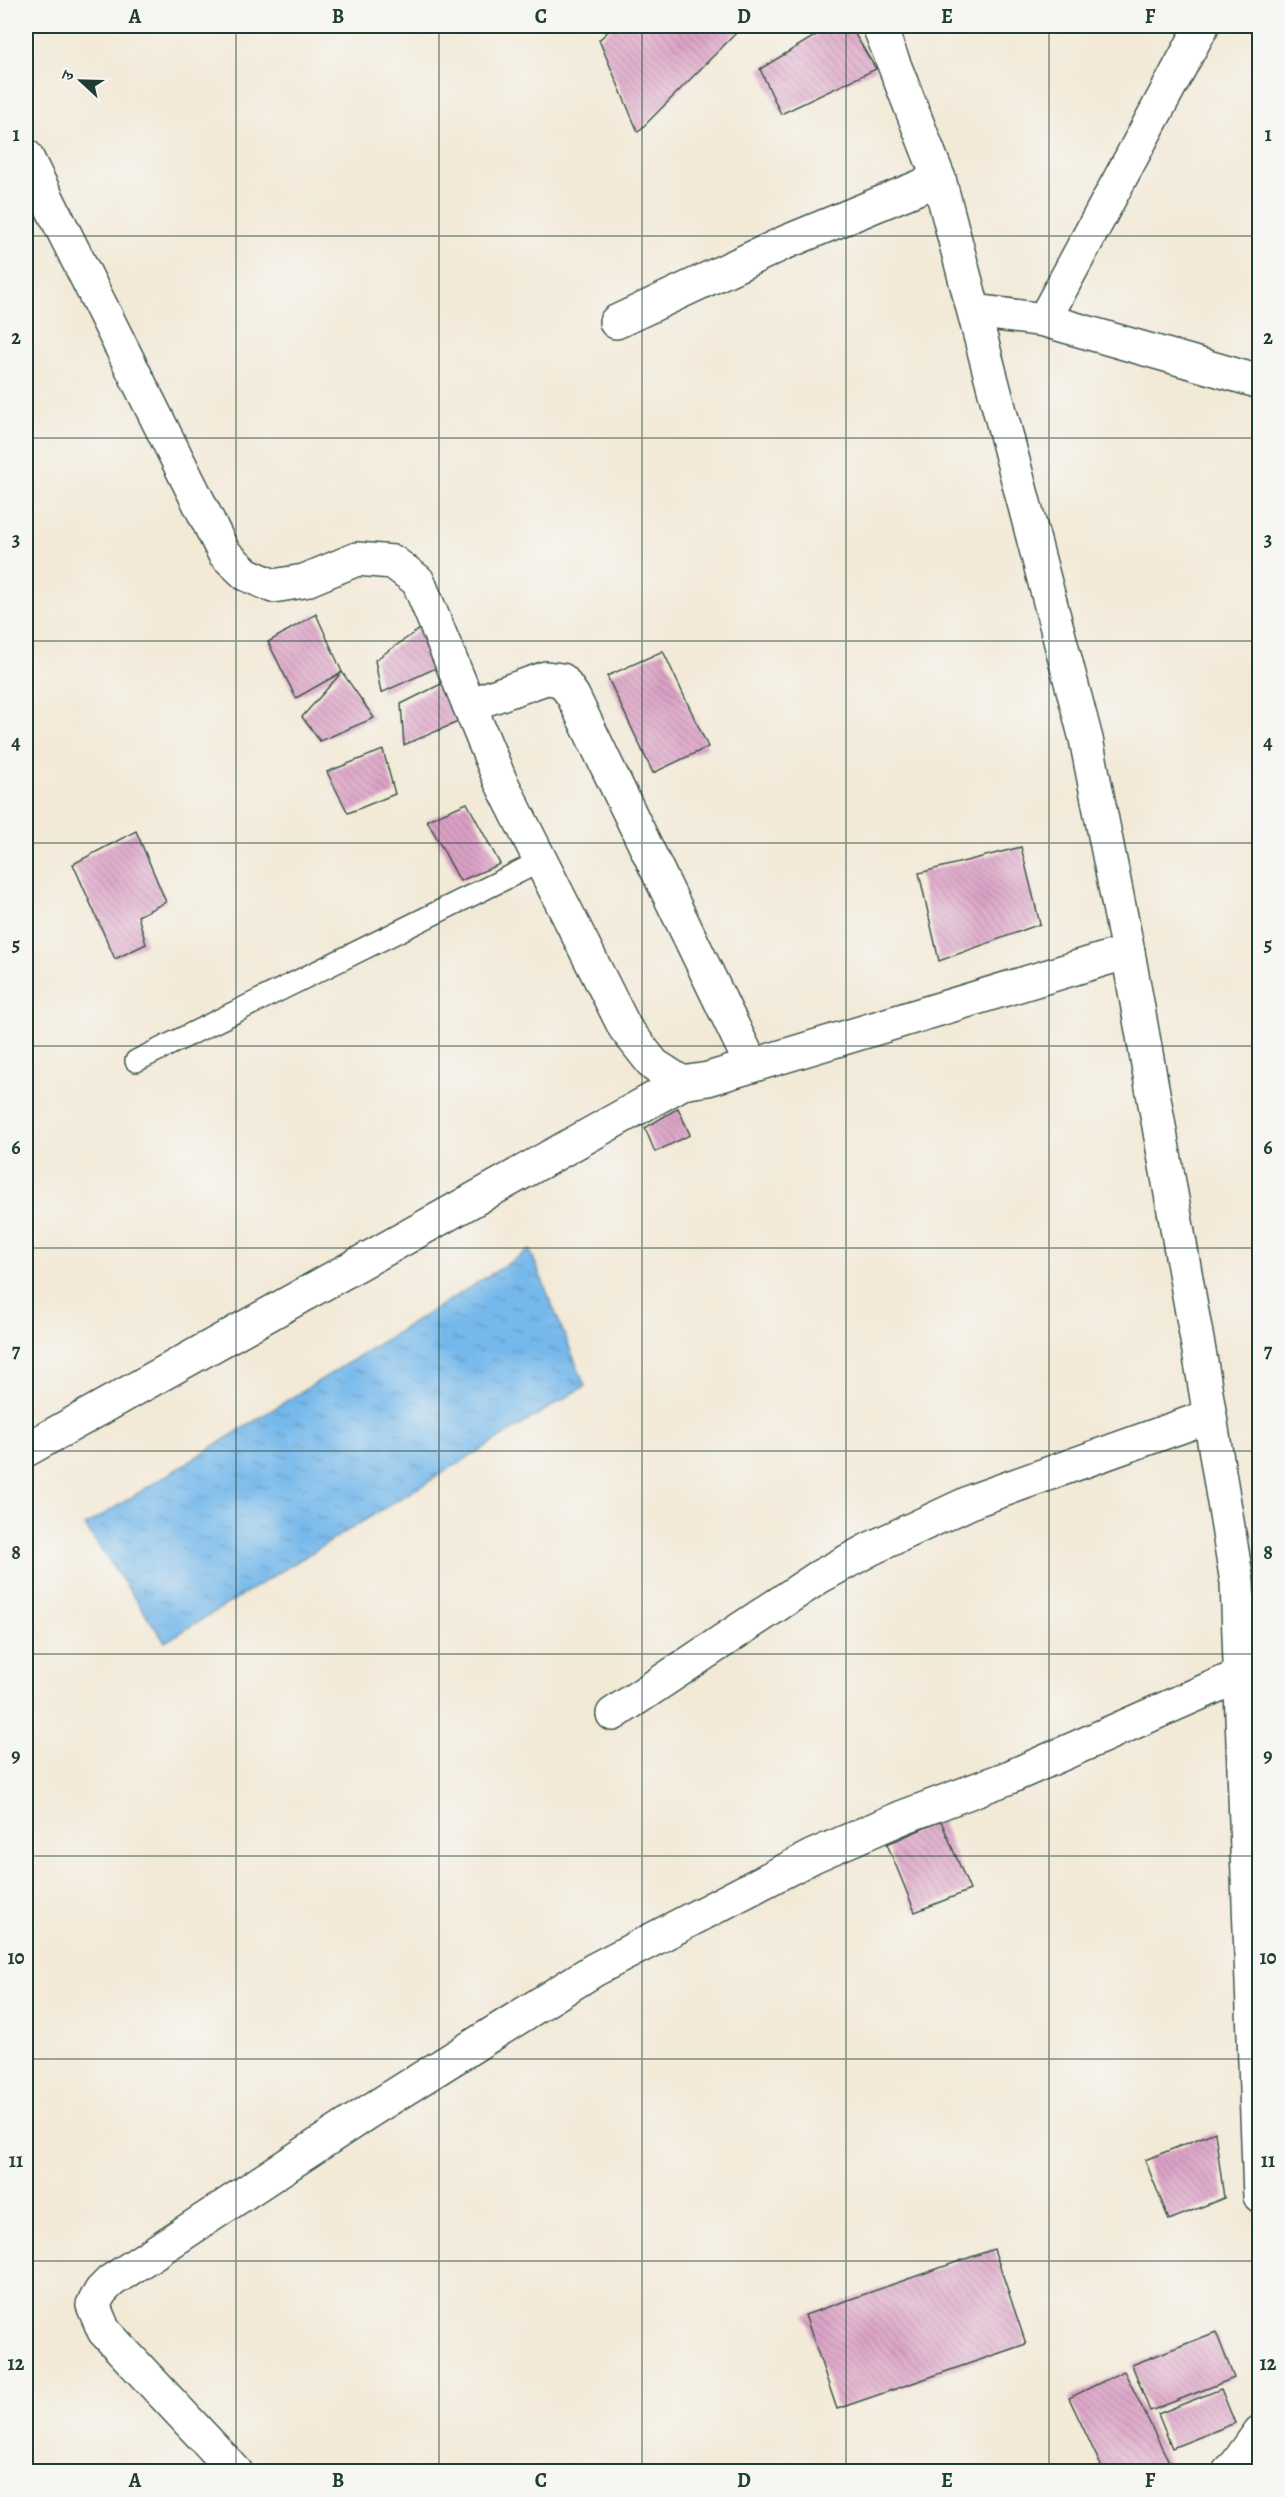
<svg xmlns="http://www.w3.org/2000/svg" width="1285" height="2497" viewBox="0 0 1285 2497" font-family="Alegreya,'Noto Serif Devanagari',serif">
  <style>
    .water { fill: url(#water-ripples); stroke: #4a7a90; stroke-width: 1.5 }
    .building { fill: url(#building-back-hatch) }
    .lines { fill: none; stroke-linecap: round; stroke-linejoin: round }
    .service-casing { stroke: #3f574c; stroke-width: 24 }
    .minor-casing { stroke: #3f574c; stroke-width: 36 }
    .service { stroke: #fff; stroke-width: 21 }
    .minor { stroke: #fff; stroke-width: 33 }
    .grid { fill: none; stroke: #1f3d34; stroke-width: 1.5; stroke-opacity: 0.55 }
    .neatline { fill: none; stroke: #1f3d34; stroke-width: 2 }
    .grid-label { font-size: 20px; text-anchor: middle; font-weight: bold; fill: #1f3d34 }
  </style>
  <defs>
    <pattern id="water-ripples" width="26" height="14" patternUnits="userSpaceOnUse" patternTransform="scale(1.5)"><rect width="26" height="14" fill="#75b8eb"/><path d="M2 4q2-2 4 0t4 0M15 11q2-2 4 0t4 0" fill="none" stroke="#5f97bf"/></pattern>
    <pattern id="building-back-hatch" width="6" height="6" patternUnits="userSpaceOnUse" patternTransform="scale(1.5)"><rect width="6" height="6" fill="#dda2c6"/><path d="M-1 5l2 2M0 0l6 6M5-1l2 2" fill="none" stroke="#b385a2"/></pattern>
  </defs>
  <rect width="100%" height="100%" fill="#f6f6f2"/>
  <filter id="ink" filterUnits="userSpaceOnUse"><feTurbulence type="fractalNoise" baseFrequency=".0167" numOctaves="2"/><feDisplacementMap in="SourceGraphic" scale="12" xChannelSelector="R" yChannelSelector="G"/><feConvolveMatrix kernelMatrix="1 2 1 2 8 2 1 2 1" color-interpolation-filters="sRGB"/></filter>
  <filter id="wash" filterUnits="userSpaceOnUse"><feTurbulence type="fractalNoise" baseFrequency=".008" numOctaves="4" result="noise"/><feDisplacementMap in="SourceGraphic" scale="24" xChannelSelector="R" yChannelSelector="G"/><feGaussianBlur stdDeviation="1.35" result="paint"/><feColorMatrix in="noise" values="0 0 0 0 0 0 0 0 0 0 0 0 0 0 0 0 0 1.4 0 .05"/><feComposite in="paint" operator="in"/></filter>
  <g filter="url(#wash)">
    <rect width="100%" height="100%" fill="#f3e9d7"/>
    <polygon class="water" points="530,1250 585,1386 165,1642 85,1526"/>
    <g id="blocks">
      <g class="building">
        <polygon points="614,26 743,26 638,132 599,40"/>
        <polygon points="831,26 850,26 876,69 781,114 760,69"/>
        <polygon points="316,614 342,672 374,718 320,741 302,717 342,672 296,698 268,642"/>
        <polygon points="420,629 445,664 381,693 375,660"/>
        <polygon points="663,651 708,747 653,773 607,676"/>
        <polygon points="447,681 465,719 404,745 401,704"/>
        <polygon points="383,750 395,794 348,813 327,772"/>
        <polygon points="467,803 500,864 460,881 427,820"/>
        <polygon points="136,831 166,902 138,916 146,944 115,959 73,864"/>
        <polygon points="1021,847 1040,924 939,961 919,873"/>
        <polygon points="678,1108 690,1135 655,1152 645,1128"/>
        <polygon points="941,1821 970,1890 915,1912 887,1844"/>
        <polygon points="1215,2132 1224,2198 1169,2220 1145,2160"/>
        <polygon points="994,2249 1026,2344 837,2409 805,2315"/>
        <polygon points="1216,2332 1234,2378 1150,2411 1132,2365"/>
        <polygon points="1124,2371 1173,2470 1170,2472 1104,2472 1069,2398"/>
        <polygon points="1221,2389 1235,2423 1172,2448 1158,2414"/>
      </g>
    </g>
  </g>
  <g filter="url(#ink)">
    <use href="#blocks" fill-opacity="0" stroke="#3f574c" stroke-width="1.5"/>
    <g class="lines">
      <defs>
        <polyline id="service" points="136,1061 541,861"/>
        <g id="minor">
          <polyline points="879,26 939,179 1086,739 1128,952 1202,1368 1237,1582 1260,2196"/>
          <polyline points="26,156 224,553 246,574 273,586 304,581 357,559 393,562 418,581 500,780 625,1028 654,1065 682,1083 708,1079 1128,952"/>
          <polyline points="975,311 1044,320 1260,382"/>
          <polyline points="1044,320 1202,26"/>
          <polyline points="616,322 784,243 939,179"/>
          <polyline points="469,705 546,678 562,680 573,696 751,1064"/>
          <polyline points="26,1450 682,1083"/>
          <polyline points="613,1714 819,1577 870,1549 975,1500 1210,1416"/>
          <polyline points="236,2472 104,2331 93,2305 101,2291 111,2281 368,2112 594,1970 813,1856 903,1817 1010,1777 1241,1675"/>
          <polyline points="1229,2472 1237,2464 1260,2432"/>
        </g>
      </defs>
      <use href="#service" class="service-casing"/>
      <use href="#minor" class="minor-casing"/>
      <use href="#service" class="service"/>
      <use href="#minor" class="minor"/>
    </g>
  </g>
  <path class="grid" d="M236 26V2472M439 26V2472M642 26V2472M846 26V2472M1049 26V2472M26 236H1260M26 438H1260M26 641H1260M26 843H1260M26 1046H1260M26 1248H1260M26 1451H1260M26 1654H1260M26 1856H1260M26 2059H1260M26 2261H1260"/>
  <rect width="1285" height="2497" fill="none" stroke="#f6f6f2" stroke-width="66"/>
  <g transform="translate(81 81) rotate(292)" stroke="#f6f6f2" stroke-width="4.5" paint-order="stroke">
  <path d="M0-4.5L10 22L0 15L-10 22Z" fill="#1f3d34"/>
  <text y="-9" font-size="16" font-weight="bold" text-anchor="middle" fill="#1f3d34">उ</text>
  </g>
  <rect x="33" y="33" width="1219" height="2431" class="neatline"/>
  <g class="grid-label">
    <text x="135" y="23">A</text>
    <text x="338" y="23">B</text>
    <text x="541" y="23">C</text>
    <text x="744" y="23">D</text>
    <text x="947" y="23">E</text>
    <text x="1150" y="23">F</text>
    <text x="16" y="141">1</text>
    <text x="1268" y="141">1</text>
    <text x="16" y="344">2</text>
    <text x="1268" y="344">2</text>
    <text x="16" y="546">3</text>
    <text x="1268" y="546">3</text>
    <text x="16" y="749">4</text>
    <text x="1268" y="749">4</text>
    <text x="16" y="951">5</text>
    <text x="1268" y="951">5</text>
    <text x="16" y="1154">6</text>
    <text x="1268" y="1154">6</text>
    <text x="16" y="1357">7</text>
    <text x="1268" y="1357">7</text>
    <text x="16" y="1559">8</text>
    <text x="1268" y="1559">8</text>
    <text x="16" y="1762">9</text>
    <text x="1268" y="1762">9</text>
    <text x="16" y="1964">10</text>
    <text x="1268" y="1964">10</text>
    <text x="16" y="2167">11</text>
    <text x="1268" y="2167">11</text>
    <text x="16" y="2370">12</text>
    <text x="1268" y="2370">12</text>
    <text x="135" y="2487">A</text>
    <text x="338" y="2487">B</text>
    <text x="541" y="2487">C</text>
    <text x="744" y="2487">D</text>
    <text x="947" y="2487">E</text>
    <text x="1150" y="2487">F</text>
  </g>
</svg>
